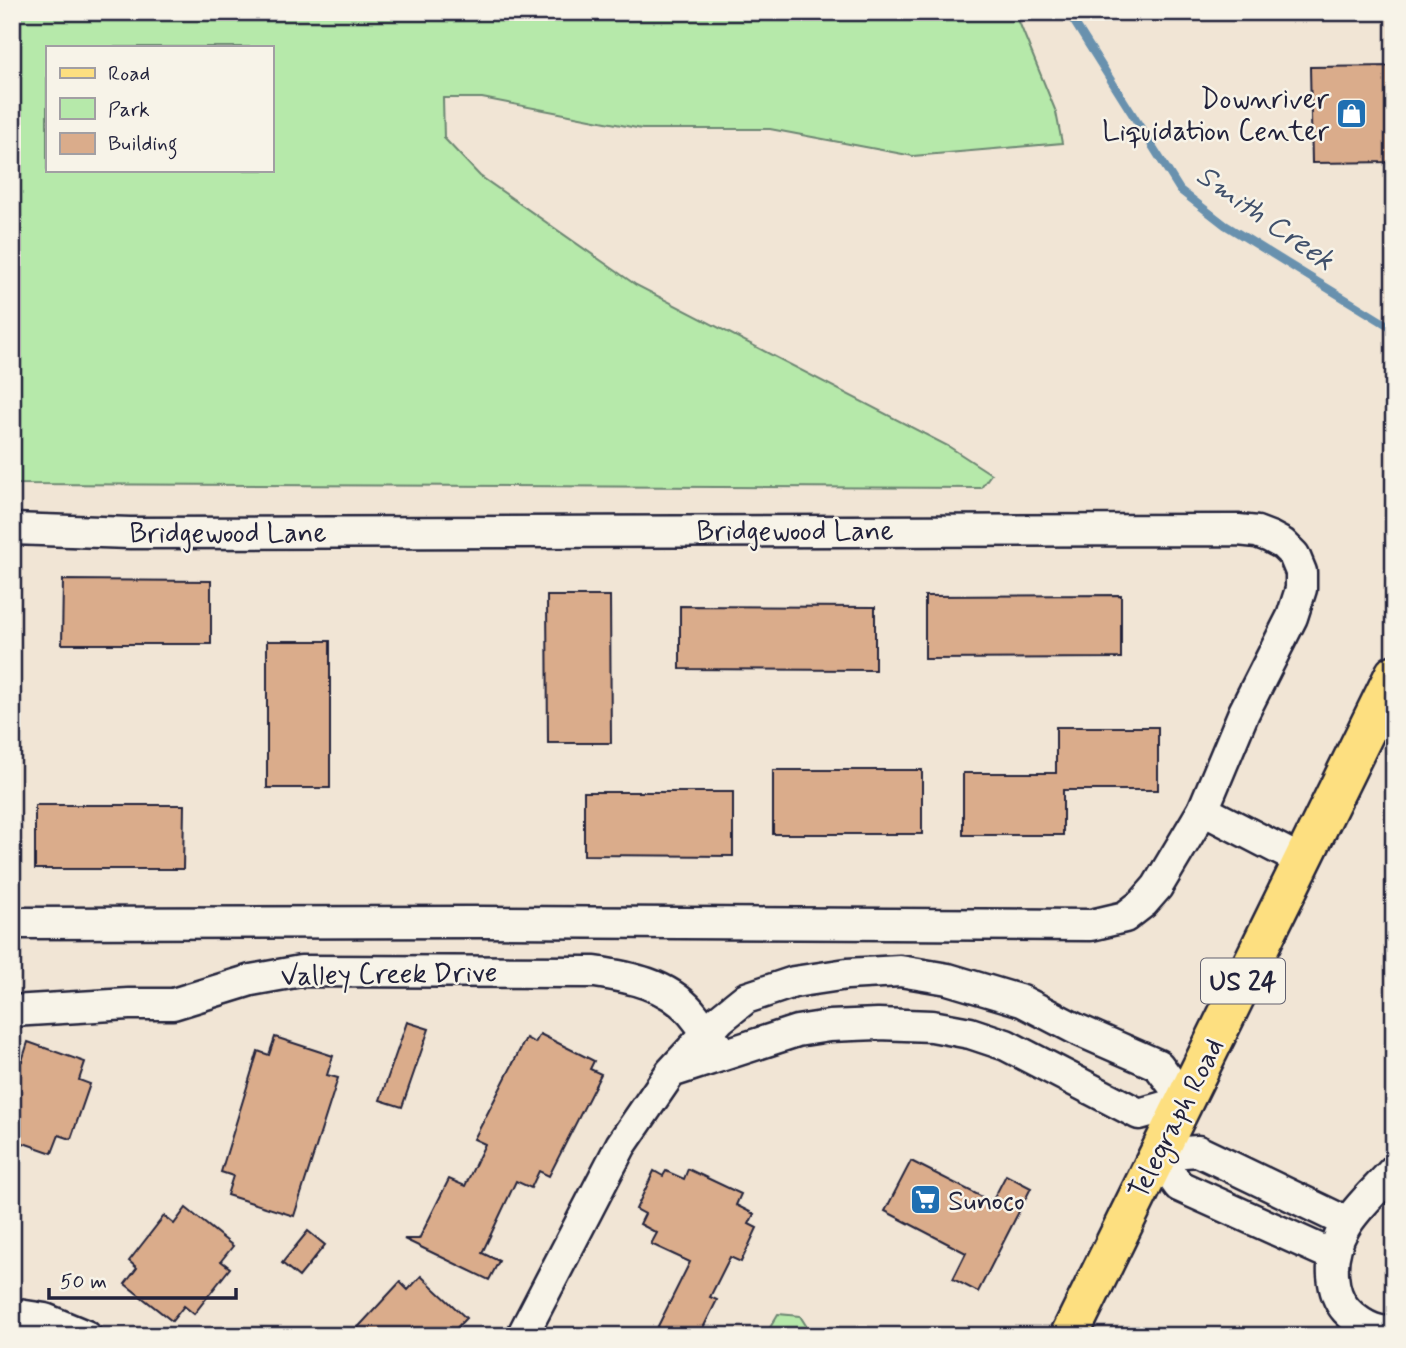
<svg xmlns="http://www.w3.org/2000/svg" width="1406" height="1348" viewBox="0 0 1406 1348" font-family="Mynerve,sans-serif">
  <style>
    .green { fill: #b6e9aa; stroke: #6c8672; stroke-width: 2; fill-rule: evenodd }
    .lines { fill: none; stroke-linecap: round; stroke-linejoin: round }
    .stream { stroke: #6991ae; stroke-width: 8 }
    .building { fill: #daac8b; stroke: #22223b; stroke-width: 2 }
    .minor-casing { stroke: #22223b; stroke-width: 35 }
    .major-casing { stroke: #22223b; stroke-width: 42 }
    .minor { stroke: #f7f3e8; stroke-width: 30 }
    .major { stroke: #fddf80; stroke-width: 37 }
    .labels { text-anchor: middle; stroke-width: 5; stroke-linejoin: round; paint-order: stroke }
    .shield { fill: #f7f3e8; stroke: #62616f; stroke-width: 2 }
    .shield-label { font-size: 26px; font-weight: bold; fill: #22223b }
    .poi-label { font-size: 28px; fill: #22223b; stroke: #f7f3e8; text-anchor: end }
    .street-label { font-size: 28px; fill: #22223b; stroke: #f7f3e8 }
    .water-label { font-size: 30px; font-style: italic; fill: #40506b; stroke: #f7f3e8 }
  </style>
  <rect width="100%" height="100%" fill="#f1e5d5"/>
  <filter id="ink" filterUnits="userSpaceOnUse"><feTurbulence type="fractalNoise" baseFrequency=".0143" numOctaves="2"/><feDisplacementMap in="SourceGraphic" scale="14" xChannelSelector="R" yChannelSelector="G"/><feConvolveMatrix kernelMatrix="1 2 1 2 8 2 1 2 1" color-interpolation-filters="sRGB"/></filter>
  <g filter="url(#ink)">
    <g class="green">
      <path d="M12 12H1015L1056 112 1062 143 913 156 770 129H642L482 98H443L444 138 480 176 636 285 948 446 991 474 981 488 12 484ZM47 47H271V170H47Z"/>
      <polygon points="778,1314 800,1316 807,1327 821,1336 765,1336"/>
    </g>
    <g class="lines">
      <polyline class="stream" points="1068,12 1180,190 1225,225 1394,329"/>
    </g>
    <g class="building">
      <polygon points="1394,66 1394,162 1312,163 1310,67"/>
      <polygon points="63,580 211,581 211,644 62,644"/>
      <polygon points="1121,595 1121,658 925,659 925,596"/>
      <polygon points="547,596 610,596 611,743 548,743"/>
      <polygon points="680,606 875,607 875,670 680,669"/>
      <rect x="267" y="641" width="63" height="147"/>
      <polygon points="1056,727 1158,727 1158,790 1063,790 1063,835 963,835 963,773 1056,773"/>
      <rect x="773" y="770" width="149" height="64"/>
      <polygon points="584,792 733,792 733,856 584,855"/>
      <polygon points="35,805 184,805 183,869 35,869"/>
      <polygon points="407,1022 429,1029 402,1107 380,1100"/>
      <polygon points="540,1034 594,1061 590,1069 601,1074 549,1176 539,1171 531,1188 516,1181 482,1253 499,1261 489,1280 404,1239 419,1239 449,1179 465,1186 485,1144 474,1139 484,1120 526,1038 535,1043"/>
      <polygon points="275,1037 333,1056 327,1075 338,1078 294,1216 227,1195 233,1176 221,1172 258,1051 269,1055"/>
      <polygon points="28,1042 85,1062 79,1080 90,1084 71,1139 59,1135 52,1153 12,1139 12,1058 22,1061"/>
      <polygon points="911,1161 992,1202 1006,1175 1031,1188 978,1292 953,1279 966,1253 885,1211"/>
      <polygon points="688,1169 741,1194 736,1205 754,1214 749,1224 757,1228 741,1262 730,1257 710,1297 717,1300 699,1336 653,1336 690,1262 651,1244 657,1233 640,1224 645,1214 636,1209 654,1171 663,1176 666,1171 684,1179"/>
      <polygon points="186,1208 233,1246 221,1261 230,1268 194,1314 184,1306 172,1321 125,1284 137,1268 129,1261 164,1216 174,1224"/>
      <polygon points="308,1231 325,1245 299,1277 282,1263"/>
      <polygon points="421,1276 466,1318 449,1336 350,1336 400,1282 408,1290"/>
    </g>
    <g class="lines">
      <defs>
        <g id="minor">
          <polyline points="12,529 130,533 1238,530 1257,532 1270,537 1283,544 1294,555 1301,572 1301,589 1292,617 1244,712 1203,810 1157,887 1143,903 1125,917 1091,925 479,922 12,923"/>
          <polyline points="1203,810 1302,861"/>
          <path d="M12 1011 129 1004H173L251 980 301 971 595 972C629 977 667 984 691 1012 700 1023 709 1035 718 1047"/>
          <polyline points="1156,1154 1179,1186 1332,1255"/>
          <polyline points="1156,1154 1198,1151 1346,1222"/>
          <path d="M1394 1170C1365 1203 1330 1227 1333 1275 1334 1288 1337 1300 1346 1310 1359 1324 1374 1333 1394 1332"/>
          <polyline points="12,1314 45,1319 86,1336"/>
          <polyline points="522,1336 621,1145 671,1072 720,1019 746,998 794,982 847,974 900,971 948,979 1022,1001 1076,1029 1158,1065 1185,1101 1139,1114 1006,1045 970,1033 932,1026 878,1024 829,1026 797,1031 671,1072"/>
        </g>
        <polyline id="major" points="1069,1336 1394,674"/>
      </defs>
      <use href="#minor" class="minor-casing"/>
      <use href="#major" class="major-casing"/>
      <use href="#minor" class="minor"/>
      <use href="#major" class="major"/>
    </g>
  </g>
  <defs>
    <symbol id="shop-square" viewBox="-11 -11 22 22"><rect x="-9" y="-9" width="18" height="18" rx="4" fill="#1f6fb2" stroke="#f7f3e8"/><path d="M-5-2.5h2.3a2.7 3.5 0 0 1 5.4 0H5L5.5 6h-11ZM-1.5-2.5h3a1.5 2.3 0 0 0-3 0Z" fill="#fff"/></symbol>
    <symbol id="supermarket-square" viewBox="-11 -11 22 22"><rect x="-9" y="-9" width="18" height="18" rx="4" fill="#1f6fb2" stroke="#f7f3e8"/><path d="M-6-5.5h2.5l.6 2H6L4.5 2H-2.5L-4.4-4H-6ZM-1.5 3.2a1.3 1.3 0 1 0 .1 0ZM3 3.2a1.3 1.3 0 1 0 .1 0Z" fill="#fff"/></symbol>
  </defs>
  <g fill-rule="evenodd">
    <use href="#shop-square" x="1334" y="96" width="35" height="35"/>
    <use href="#supermarket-square" x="908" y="1182" width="35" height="35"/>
  </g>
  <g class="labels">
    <rect class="shield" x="1201" y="958.5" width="84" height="45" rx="5"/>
    <g class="shield-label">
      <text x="1243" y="990">US 24</text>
    </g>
    <g class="poi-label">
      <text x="1329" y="108">Downriver<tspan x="1329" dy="32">Liquidation Center</tspan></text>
      <text x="948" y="1210" text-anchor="start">Sunoco</text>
    </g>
    <g class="street-label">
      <text x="795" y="540">Bridgewood Lane</text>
      <text x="228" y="542">Bridgewood Lane</text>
      <text transform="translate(389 973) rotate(-1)" y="10">Valley Creek Drive</text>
      <text transform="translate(1175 1118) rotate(-63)" y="10">Telegraph Road</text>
    </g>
    <g class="water-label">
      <text transform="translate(1266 217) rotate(35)" y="10">Smith Creek</text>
    </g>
  </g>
  <rect width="1406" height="1348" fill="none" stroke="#f7f3e8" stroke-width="42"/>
  <rect x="21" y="21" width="1364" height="1306" fill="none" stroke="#22223b" stroke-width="2.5" filter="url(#ink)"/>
  <rect x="46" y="46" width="228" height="126" fill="#f7f3e8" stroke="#a29fa3" stroke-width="2"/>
  <rect x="60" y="68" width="35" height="10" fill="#fddf80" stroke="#a29fa3" stroke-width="2"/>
  <text x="108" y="80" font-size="21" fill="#22223b">Road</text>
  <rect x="60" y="98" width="35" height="21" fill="#b6e9aa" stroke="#a29fa3" stroke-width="2"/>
  <text x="108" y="116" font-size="21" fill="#22223b">Park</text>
  <rect x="60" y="133" width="35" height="21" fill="#daac8b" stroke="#a29fa3" stroke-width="2"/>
  <text x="108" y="150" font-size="21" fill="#22223b">Building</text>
  <path d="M49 1288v10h187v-10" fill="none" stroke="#22223b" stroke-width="3.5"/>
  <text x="60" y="1288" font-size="21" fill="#22223b" stroke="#f7f3e8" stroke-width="5" paint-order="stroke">50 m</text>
</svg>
